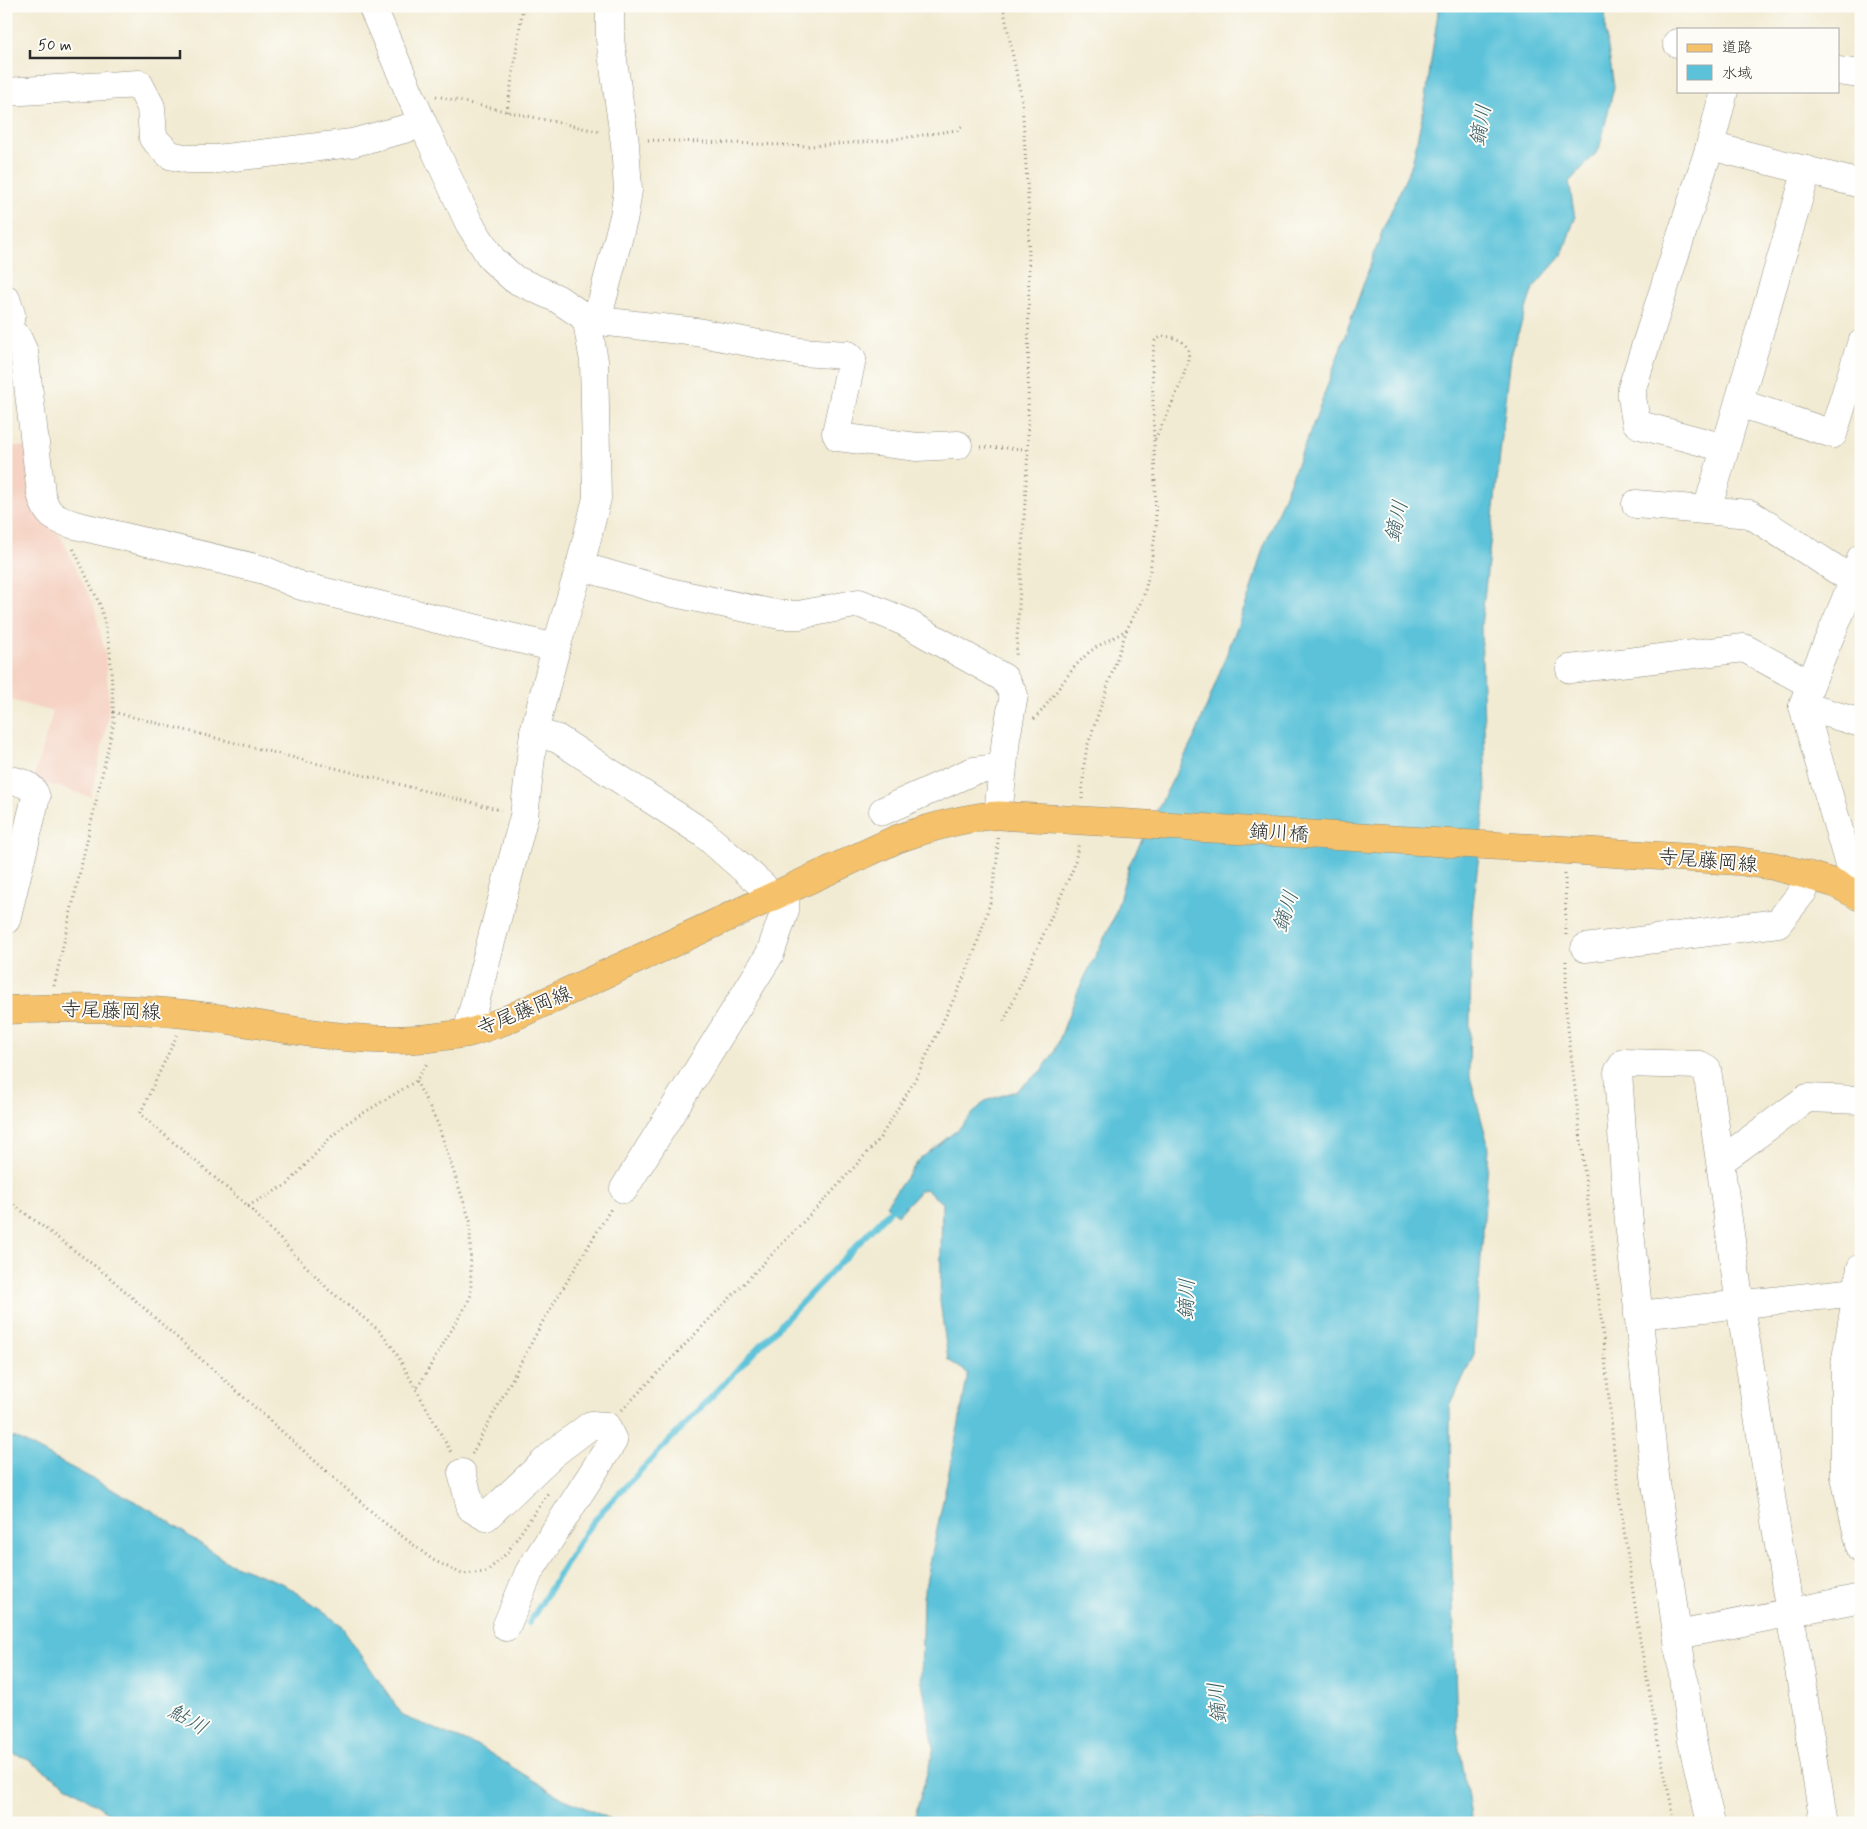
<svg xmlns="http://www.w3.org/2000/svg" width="1867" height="1829" viewBox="0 0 1867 1829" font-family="Mynerve,'Klee One',sans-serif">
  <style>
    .built { fill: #f5d2c3 }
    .water { fill: #5cc2d9; stroke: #447682 }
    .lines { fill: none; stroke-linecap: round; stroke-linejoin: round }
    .stream { stroke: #5cc2d9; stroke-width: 6 }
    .minor-casing { stroke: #8e8b7f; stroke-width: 29 }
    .major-casing { stroke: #8e8b7f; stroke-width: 29 }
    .path { stroke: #8e8b7f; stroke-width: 3; stroke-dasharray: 1 4; stroke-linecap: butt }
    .minor { stroke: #fff; stroke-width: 28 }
    .major { stroke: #f5c16b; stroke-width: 28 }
    .major-bridge-casing { stroke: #8e8b7f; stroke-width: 29; stroke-linecap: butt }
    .major-bridge { stroke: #f5c16b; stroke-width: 28 }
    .labels { text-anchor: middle; stroke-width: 4; stroke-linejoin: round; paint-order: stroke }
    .street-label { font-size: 20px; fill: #2b2b2b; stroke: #fdfcf7 }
    .water-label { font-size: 21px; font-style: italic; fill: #3c6068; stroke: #fdfcf7 }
  </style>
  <rect width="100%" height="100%" fill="#fdfcf7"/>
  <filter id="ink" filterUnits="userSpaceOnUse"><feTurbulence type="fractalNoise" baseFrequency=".02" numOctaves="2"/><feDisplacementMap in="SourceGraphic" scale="10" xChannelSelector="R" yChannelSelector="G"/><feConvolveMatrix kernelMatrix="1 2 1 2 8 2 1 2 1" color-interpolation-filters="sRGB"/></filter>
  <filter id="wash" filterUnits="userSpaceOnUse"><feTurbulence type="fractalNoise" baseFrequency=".0096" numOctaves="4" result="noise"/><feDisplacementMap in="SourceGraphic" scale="20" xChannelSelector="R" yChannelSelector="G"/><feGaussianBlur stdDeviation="1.12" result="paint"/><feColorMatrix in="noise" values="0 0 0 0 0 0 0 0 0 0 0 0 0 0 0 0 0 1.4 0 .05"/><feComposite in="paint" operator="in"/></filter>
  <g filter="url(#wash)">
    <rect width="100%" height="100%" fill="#f2ebd3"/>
    <polygon class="built" points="6,445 25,447 58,531 94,606 100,631 105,653 109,700 108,720 91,797 33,779 53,712 6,699"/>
    <g class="water">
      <polygon points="1437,6 1606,6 1605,28 1614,87 1599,150 1569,182 1575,218 1562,255 1533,288 1511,355 1481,626 1486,793 1472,915 1469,1073 1489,1148 1474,1354 1450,1406 1451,1537 1457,1730 1472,1823 913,1823 934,1748 921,1677 923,1597 959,1423 968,1373 948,1360 940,1301 942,1203 925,1189 920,1191 898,1215 886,1205 919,1160 957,1130 985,1101 1016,1091 1041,1071 1054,1053 1078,991 1114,918 1129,865 1196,734 1250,593 1262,551 1316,417 1383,229 1412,164 1426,97 1438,12"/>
      <polygon points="6,1437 16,1438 151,1510 227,1562 284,1584 340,1624 403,1716 480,1747 562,1798 620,1823 124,1823 24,1757 6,1752"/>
    </g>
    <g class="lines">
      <polyline class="stream" points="529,1623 586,1531 603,1510 897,1203"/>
    </g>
  </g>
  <g filter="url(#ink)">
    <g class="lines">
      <defs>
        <g id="minor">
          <polyline points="372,6 423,124 469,223 492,259 514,279 558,299 583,316 587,322 594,361 597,498 580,566 556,648 534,732 524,816 467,1033"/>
          <polyline points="1677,43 1678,43"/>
          <polyline points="1838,71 1861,74"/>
          <polyline points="1724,91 1710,146 1632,388 1632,397 1636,422 1640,425 1725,448"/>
          <polyline points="6,92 139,84 151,107 153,138 170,155 188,159 217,159 352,143 423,124"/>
          <polyline points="1710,146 1861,184"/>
          <polyline points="6,299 11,314 8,332"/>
          <polyline points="593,318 601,321 617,323 697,332 800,352 848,355 852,359 836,433 838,437 917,447 958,445"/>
          <polyline points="587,322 596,314 601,305 624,216 628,190 625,144 610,39 610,6"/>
          <path d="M6 331 17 337 24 352 41 493C46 515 54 519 75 525L264 570 301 586 556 648"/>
          <polyline points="1739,403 1833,434 1861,344"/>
          <polyline points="1636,504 1750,514 1854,581"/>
          <polyline points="1707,510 1807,170"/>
          <polyline points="580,566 669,592 780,615 799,615 859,603 903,621 1004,678 1014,695 1006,738 998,815"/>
          <polyline points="1570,669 1744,648 1810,684"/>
          <polyline points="1803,706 1861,723"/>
          <polyline points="534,732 558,739 703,833 763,886 769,898"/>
          <path d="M6 779C19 782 32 783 36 797L6 920"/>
          <polyline points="883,811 973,771 1002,767"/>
          <path d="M1858 896 1803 706C1819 655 1845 609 1861 558"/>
          <polyline points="1585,948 1778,923 1804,890 1807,875"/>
          <polyline points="1721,1161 1807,1098 1861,1100"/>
          <polyline points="624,1189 770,954 785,910 786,891"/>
          <polyline points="1861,1268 1845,1365 1845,1477 1861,1549"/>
          <polyline points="1638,1315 1857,1292"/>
          <polyline points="462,1473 471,1508 486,1517 554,1453 591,1425 606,1426 613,1441 529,1572 506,1627"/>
          <polyline points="1678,1635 1861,1598"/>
          <polyline points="1711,1823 1692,1741 1655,1476 1626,1192 1618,1072 1624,1063 1700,1065 1707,1069 1740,1305 1824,1823"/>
        </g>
        <g id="major">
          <polyline points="1550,849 1738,861 1773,866 1807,875 1834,883 1861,897"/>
          <path d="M6 1010C66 1007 126 1007 185 1014 270 1023 352 1048 438 1037 447 1035 458 1035 468 1033 480 1030 492 1025 504 1021L897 839C926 829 978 813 1008 816"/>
        </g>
      </defs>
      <use href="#minor" class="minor-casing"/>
      <use href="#major" class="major-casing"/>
      <g class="path">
        <polyline points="1003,6 1022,101 1029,215 1028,449 1016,658"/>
        <polyline points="436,96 601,132"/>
        <polyline points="507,112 523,6"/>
        <polyline points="648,140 810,146 889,140 957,130 965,124"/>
        <polyline points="981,447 1028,449"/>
        <polyline points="113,712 501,810"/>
        <path d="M1034 719C1053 700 1065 675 1085 656 1097 644 1113 640 1127 629"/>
        <path d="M1082 799 1084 765 1087 747 1127 629 1143 598 1150 571 1156 526 1152 361 1155 341 1162 336C1173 337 1184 339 1188 350 1193 364 1162 425 1154 441"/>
        <polyline points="1565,874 1566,935"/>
        <polyline points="1566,961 1566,1010 1601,1317 1617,1482 1640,1640 1659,1747 1675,1823"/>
        <polyline points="54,986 114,722 110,650 101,607 73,548"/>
        <polyline points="1004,1021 1074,867 1079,842"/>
        <polyline points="177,1035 140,1114 248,1206 329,1290 381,1332 395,1351 452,1454"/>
        <polyline points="416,1081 438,1124 470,1221 471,1295 468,1302 416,1390"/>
        <polyline points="6,1199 107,1275 381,1520 433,1560 462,1574 486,1572 506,1554 548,1493"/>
        <polyline points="248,1206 288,1184 330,1138 347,1123 416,1081 428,1062"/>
        <polyline points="622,1410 833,1191 880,1138 915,1080 961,984 974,953 991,900 997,860 998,838"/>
        <polyline points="472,1454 542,1323 612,1207"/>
      </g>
      <use href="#minor" class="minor"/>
      <use href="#major" class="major"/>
      <defs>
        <polyline id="major-bridge" points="1008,816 1550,849"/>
      </defs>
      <use href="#major-bridge" class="major-bridge-casing"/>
      <use href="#major-bridge" class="major-bridge"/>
    </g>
  </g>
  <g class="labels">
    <g class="street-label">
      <text transform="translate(1279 832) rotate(4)" y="7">鏑川橋</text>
      <text transform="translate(1708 860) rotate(5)" y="7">寺尾藤岡線</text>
      <text transform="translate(111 1010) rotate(2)" y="7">寺尾藤岡線</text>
      <text transform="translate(524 1010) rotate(-22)" y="7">寺尾藤岡線</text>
    </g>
    <g class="water-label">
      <text transform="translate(1480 125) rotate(-80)" y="7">鏑川</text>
      <text transform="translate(1396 521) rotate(-77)" y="7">鏑川</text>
      <text transform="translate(1285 911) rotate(-72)" y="7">鏑川</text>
      <text transform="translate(1186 1299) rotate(-88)" y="7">鏑川</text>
      <text transform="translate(1217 1703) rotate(-95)" y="7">鏑川</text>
      <text transform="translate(188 1719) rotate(30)" y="7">鮎川</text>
    </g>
  </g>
  <rect width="1867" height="1829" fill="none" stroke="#fdfcf7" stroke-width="25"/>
  <rect x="1677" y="28" width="162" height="65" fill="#fdfcf7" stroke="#a9a8a5"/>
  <rect x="1687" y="44" width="25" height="8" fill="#f5c16b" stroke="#a9a8a5"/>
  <text x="1722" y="52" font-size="15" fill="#2b2b2b">道路</text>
  <rect x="1687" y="65" width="25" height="15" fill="#5cc2d9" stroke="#a9a8a5"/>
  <text x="1722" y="78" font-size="15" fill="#2b2b2b">水域</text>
  <path d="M30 50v8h150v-8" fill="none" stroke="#2b2b2b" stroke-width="2.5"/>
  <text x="38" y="50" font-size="15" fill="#2b2b2b" stroke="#fdfcf7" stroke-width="4" paint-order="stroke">50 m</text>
</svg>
